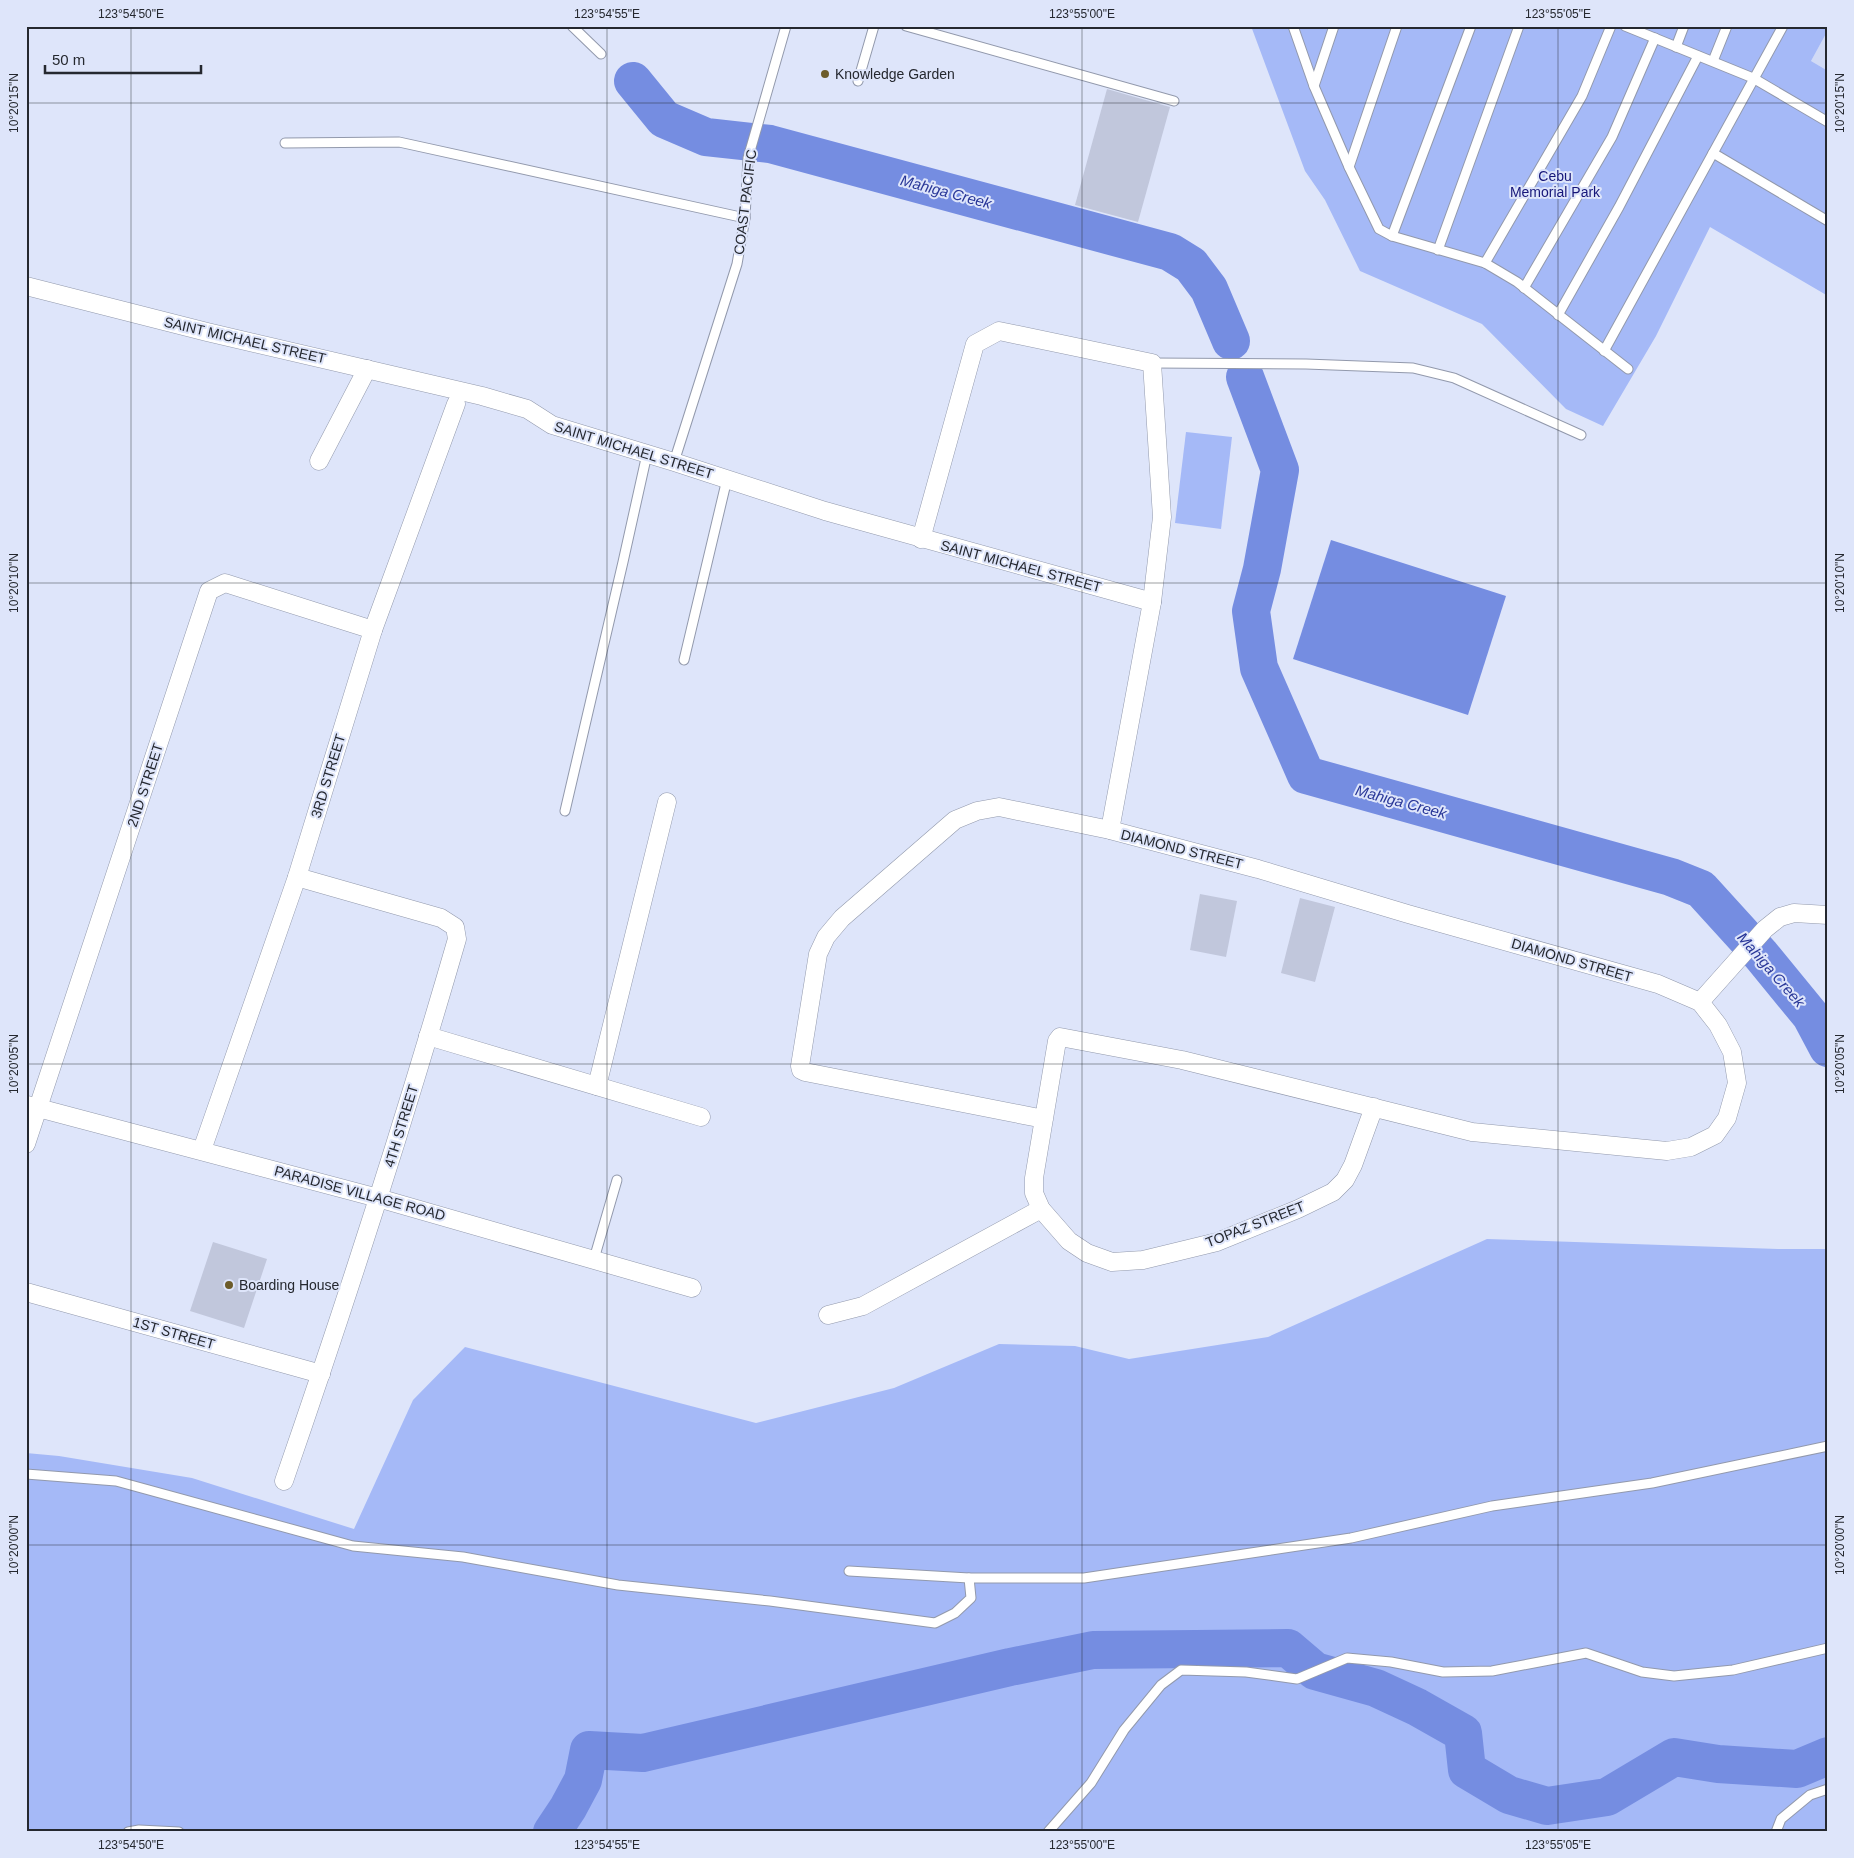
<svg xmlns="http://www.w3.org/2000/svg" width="1854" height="1858" viewBox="0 0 1854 1858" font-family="Arial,sans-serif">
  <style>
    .built { fill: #d1daf5 }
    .green { fill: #a5b9f7 }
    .water { fill: #758de1 }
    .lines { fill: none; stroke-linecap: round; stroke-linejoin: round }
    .river { stroke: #758de1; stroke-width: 38 }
    .building { fill: #c1c7dc }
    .service-casing { stroke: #9299ac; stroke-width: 11 }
    .minor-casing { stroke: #9299ac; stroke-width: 19 }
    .service { stroke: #fff; stroke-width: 9 }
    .minor { stroke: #fff; stroke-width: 18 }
    .ticks { fill: none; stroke: #25282f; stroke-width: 1; stroke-opacity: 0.45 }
    .poi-dot { fill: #6c5b29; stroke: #dee5fa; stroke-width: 2 }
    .labels { text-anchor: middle; stroke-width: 4; stroke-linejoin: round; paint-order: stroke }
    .poi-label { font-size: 14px; fill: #25282f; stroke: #dee5fa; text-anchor: start }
    .park-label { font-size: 14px; fill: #161679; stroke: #dee5fa }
    .street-label { font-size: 14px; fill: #25282f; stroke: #dee5fa }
    .water-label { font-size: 15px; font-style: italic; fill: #293798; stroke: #dee5fa }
    .neatline { fill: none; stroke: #25282f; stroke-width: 2 }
    .ticks-label { font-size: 12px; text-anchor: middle; fill: #25282f }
  </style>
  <rect width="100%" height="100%" fill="#dee5fa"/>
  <polygon class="built" points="1828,30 1828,71 1811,61"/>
  <g class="green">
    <polygon points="1251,26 1828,26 1828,30 1811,61 1828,71 1828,296 1710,227 1656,336 1603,426 1566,409 1482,324 1360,271 1325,200 1305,171"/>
    <polygon points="1186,432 1232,437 1221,529 1175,523"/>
    <polygon points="1487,1239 1778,1249 1828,1249 1828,1832 26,1832 26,1453 59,1456 192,1478 354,1529 413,1400 465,1347 756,1423 894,1388 999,1344 1075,1346 1129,1359 1268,1337"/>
  </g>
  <polygon class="water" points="1331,540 1506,596 1468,715 1293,659"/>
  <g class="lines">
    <g class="river">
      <polyline points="633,81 664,119 706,137 770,144 1170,252 1191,265 1209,289 1231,341"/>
      <polyline points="1245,377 1280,470 1262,569 1251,611 1259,668 1306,775 1671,877 1701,889 1761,955 1811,1016 1828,1048"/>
      <polyline points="552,1832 568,1808 583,1780 589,1750 643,1753 1010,1667 1093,1650 1288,1648 1315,1671 1376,1688 1417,1707 1463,1733 1467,1770 1509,1795 1547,1806 1607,1797 1674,1757 1718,1764 1797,1769 1828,1756"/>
    </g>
  </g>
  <g class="building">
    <polygon points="1107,89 1170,107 1138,222 1075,205"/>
    <polygon points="1200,894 1237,901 1226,957 1190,950"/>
    <polygon points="1300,898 1335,907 1315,982 1281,973"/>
    <polygon points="213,1242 267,1259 244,1328 190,1311"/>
  </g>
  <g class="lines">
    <defs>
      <g id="service">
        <polyline points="572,26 601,54"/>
        <polyline points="906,26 1174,101"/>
        <polyline points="1293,26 1314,86 1349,167 1379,229 1392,236 1485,263 1517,282 1628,369"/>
        <polyline points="1625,26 1753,78 1828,122"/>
        <polyline points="1676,47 1684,26"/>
        <polyline points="1713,61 1727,26"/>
        <polyline points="858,81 874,26"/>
        <polyline points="1314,86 1334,26"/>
        <polyline points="285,143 399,142 745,218"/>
        <polyline points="1713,153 1828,221"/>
        <polyline points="1349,167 1397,26"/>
        <polyline points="1392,236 1471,26"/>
        <polyline points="1438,250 1519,26"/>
        <polyline points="1485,263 1582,96 1611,26"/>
        <polyline points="1524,288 1612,137 1655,38"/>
        <polyline points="1558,315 1619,207 1698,56"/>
        <polyline points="1604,351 1783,26"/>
        <polyline points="1152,363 1306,364 1413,368 1454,378 1581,435"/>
        <polyline points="674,462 737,264 745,218 748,158 786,26"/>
        <polyline points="684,660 727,479"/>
        <polyline points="565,811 623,562 647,454"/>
        <polyline points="594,1259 617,1180"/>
        <polyline points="26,1474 116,1481 353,1546 463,1557 618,1585 770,1601 935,1623 955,1613 971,1598 969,1578 1084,1578 1351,1538 1492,1506 1652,1483 1828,1446"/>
        <polyline points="849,1571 969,1578"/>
        <polyline points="128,1832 139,1830 179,1832"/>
        <polyline points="1048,1832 1091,1783 1124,1730 1161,1685 1181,1670 1246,1672 1297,1679 1347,1658 1391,1662 1443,1672 1492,1671 1586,1653 1642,1672 1674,1676 1733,1670 1828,1648"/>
        <polyline points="1776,1832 1781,1819 1810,1795 1828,1789"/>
      </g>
      <g id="minor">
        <polyline points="26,286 207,332 482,396 527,409 552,425 674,462 825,511 1152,602"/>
        <polyline points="319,461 367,369"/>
        <polyline points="921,539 975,344 999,331 1152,363 1162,517 1152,602 1110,830"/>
        <polyline points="1700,1002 1765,929 1780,917 1794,913 1828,915"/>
        <polyline points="428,1036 701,1117"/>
        <polyline points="597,1086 667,802"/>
        <polyline points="27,1105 378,1198 692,1288"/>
        <polyline points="1044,1119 805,1072 801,1070 800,1066 818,954 826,937 842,918 955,820 977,811 999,807 1110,830 1258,869 1408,914 1658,984 1700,1002 1718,1025 1732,1052 1737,1083 1727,1118 1715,1135 1691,1147 1667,1151 1472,1132 1182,1060 1060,1037 1057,1041 1034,1178 1034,1193 1041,1209 1069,1241 1087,1253 1112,1262 1143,1260 1217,1242 1298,1209 1333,1192 1345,1180 1353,1165 1374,1107"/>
        <polyline points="26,1144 209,591 225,583 373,630"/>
        <polyline points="202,1150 297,877 373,630 456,404"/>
        <polyline points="26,1292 321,1374"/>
        <polyline points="828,1315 863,1306 1041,1209"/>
        <path d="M284 1481C346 1302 404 1122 457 939L455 927 441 918 297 877"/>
      </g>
    </defs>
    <use href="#service" class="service-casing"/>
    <use href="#minor" class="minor-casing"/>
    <use href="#service" class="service"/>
    <use href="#minor" class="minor"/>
  </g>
  <path class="ticks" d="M131 26V1832M607 26V1832M1082 26V1832M1558 26V1832M26 103H1828M26 583H1828M26 1064H1828M26 1545H1828"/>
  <g class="poi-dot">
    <circle cx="825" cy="74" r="5"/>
    <circle cx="229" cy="1285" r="5"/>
  </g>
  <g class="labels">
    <g class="poi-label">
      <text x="835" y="79">Knowledge Garden</text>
      <text x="239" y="1290">Boarding House</text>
    </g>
    <g class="park-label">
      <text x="1555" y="181">Cebu<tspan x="1555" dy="16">Memorial Park</tspan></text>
    </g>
    <g class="street-label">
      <text transform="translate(745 202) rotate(-83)" y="5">COAST PACIFIC</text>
      <text transform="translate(245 340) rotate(13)" y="5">SAINT MICHAEL STREET</text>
      <text transform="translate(634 450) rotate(17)" y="5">SAINT MICHAEL STREET</text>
      <text transform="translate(1021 566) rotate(15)" y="5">SAINT MICHAEL STREET</text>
      <text transform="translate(328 776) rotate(-73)" y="5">3RD STREET</text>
      <text transform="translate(145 785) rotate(-72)" y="5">2ND STREET</text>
      <text transform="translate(1182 849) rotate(14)" y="5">DIAMOND STREET</text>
      <text transform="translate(1572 960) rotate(16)" y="5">DIAMOND STREET</text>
      <text transform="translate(401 1126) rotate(-73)" y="5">4TH STREET</text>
      <text transform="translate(360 1193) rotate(15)" y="5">PARADISE VILLAGE ROAD</text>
      <text transform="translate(1255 1224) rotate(-21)" y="5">TOPAZ STREET</text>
      <text transform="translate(174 1333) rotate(16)" y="5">1ST STREET</text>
    </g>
    <g class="water-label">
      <text transform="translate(946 192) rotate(15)" y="5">Mahiga Creek</text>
      <text transform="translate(1401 802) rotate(15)" y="5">Mahiga Creek</text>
      <text transform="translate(1771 970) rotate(49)" y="5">Mahiga Creek</text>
    </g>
  </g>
  <rect width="1854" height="1858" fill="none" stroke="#dee5fa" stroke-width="55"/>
  <path d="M45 65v8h156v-8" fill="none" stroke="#25282f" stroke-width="2.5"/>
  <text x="52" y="65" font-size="15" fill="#25282f" stroke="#dee5fa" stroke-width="4" paint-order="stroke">50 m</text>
  <rect x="28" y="28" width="1798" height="1802" class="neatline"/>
  <g class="ticks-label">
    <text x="131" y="18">123°54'50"E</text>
    <text x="607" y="18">123°54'55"E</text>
    <text x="1082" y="18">123°55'00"E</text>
    <text x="1558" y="18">123°55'05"E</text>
    <text transform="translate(14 103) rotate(-90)" y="4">10°20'15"N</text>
    <text transform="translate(1840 103) rotate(-90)" y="4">10°20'15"N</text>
    <text transform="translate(14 583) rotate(-90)" y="4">10°20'10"N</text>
    <text transform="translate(1840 583) rotate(-90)" y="4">10°20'10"N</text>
    <text transform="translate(14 1064) rotate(-90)" y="4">10°20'05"N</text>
    <text transform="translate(1840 1064) rotate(-90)" y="4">10°20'05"N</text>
    <text transform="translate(14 1545) rotate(-90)" y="4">10°20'00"N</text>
    <text transform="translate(1840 1545) rotate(-90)" y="4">10°20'00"N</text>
    <text x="131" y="1849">123°54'50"E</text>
    <text x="607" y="1849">123°54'55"E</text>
    <text x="1082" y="1849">123°55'00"E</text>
    <text x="1558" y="1849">123°55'05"E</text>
  </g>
</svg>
